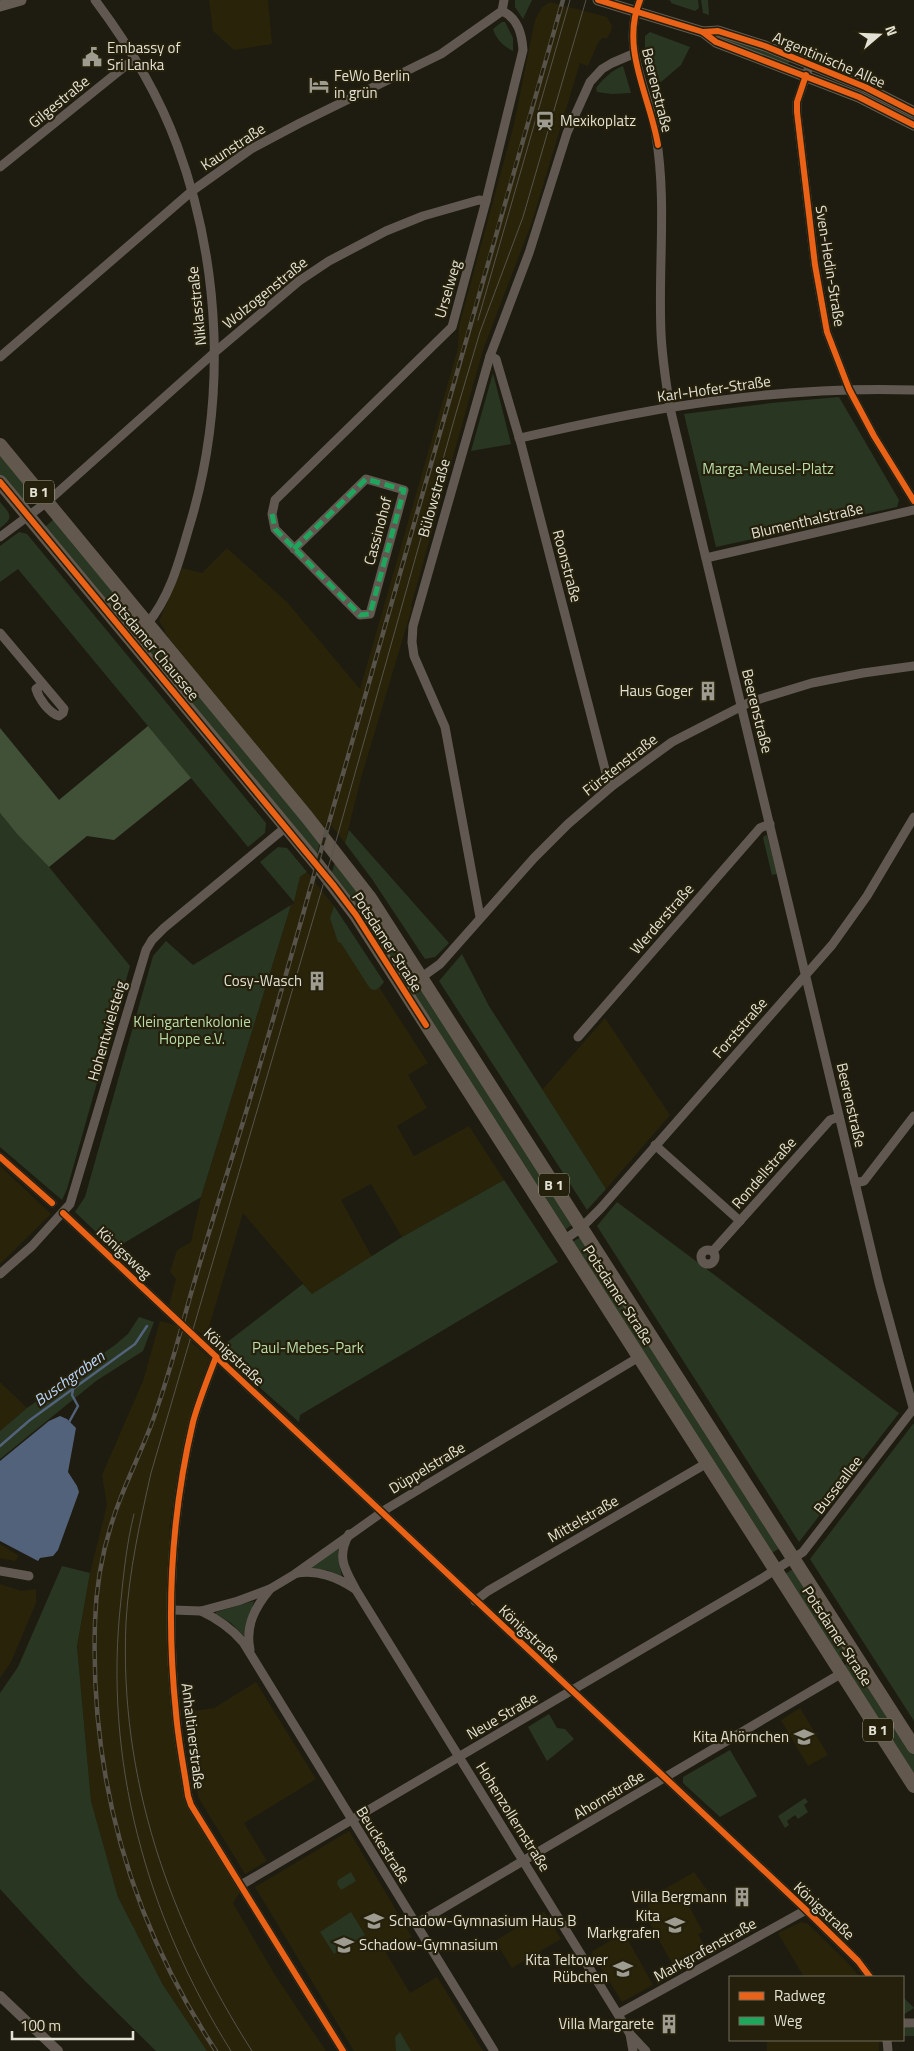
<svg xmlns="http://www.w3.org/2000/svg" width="914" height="2051" viewBox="0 0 914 2051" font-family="'Titillium Web',sans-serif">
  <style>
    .built { fill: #282309 }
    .green { fill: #293621 }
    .forest { fill: #415138 }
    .water { fill: #52627a }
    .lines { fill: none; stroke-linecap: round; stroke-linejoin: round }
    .stream { stroke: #52627a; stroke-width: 2.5 }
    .minor { stroke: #615951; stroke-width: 9 }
    .tertiary { stroke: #615951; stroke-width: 10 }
    .secondary { stroke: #645b52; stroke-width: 11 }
    .primary { stroke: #62584d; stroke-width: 14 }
    .tram { stroke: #57534a; stroke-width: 1 }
    .rail-casing { stroke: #57534a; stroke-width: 4.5 }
    .rail { stroke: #24200b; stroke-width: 2.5; stroke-dasharray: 8; stroke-linecap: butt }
    .quiet { stroke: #20a55d; stroke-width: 5; stroke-dasharray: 10 5; stroke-linecap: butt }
    .cycleway-casing { stroke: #24200b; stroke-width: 9 }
    .cycleway { stroke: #ea6118; stroke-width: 6 }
    .labels { text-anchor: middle; stroke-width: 4.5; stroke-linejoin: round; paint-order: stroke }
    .shield { fill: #24200b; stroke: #aaa798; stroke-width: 1 }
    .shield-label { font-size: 14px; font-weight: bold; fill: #e3e1d4 }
    .poi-label { font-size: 15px; fill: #e3e1d4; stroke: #24200b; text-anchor: end }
    .street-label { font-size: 15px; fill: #e3e1d4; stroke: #24200b }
    .park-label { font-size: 15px; fill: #b9dca9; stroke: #24200b }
    .water-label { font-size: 16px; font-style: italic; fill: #bbd6fe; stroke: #24200b }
  </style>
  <rect width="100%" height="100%" fill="#1e1c11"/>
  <g class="built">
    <polygon points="209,0 268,0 272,44 234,50 213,31"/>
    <polygon points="550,2 607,17 612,26 611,31 607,38 602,38 598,43 588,66 580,63 532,222 483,350 411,606 412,608 361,778 345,843 327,820 324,828 201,680 164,632 165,630 159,621 182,568 202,573 227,548 287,602 360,689 458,348 459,326 514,124 535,20 542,7"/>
    <polygon points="307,872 334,906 330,918 361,959 428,1063 408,1075 427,1108 397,1126 414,1156 469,1126 504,1180 402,1237 371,1184 341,1200 372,1257 312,1294 243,1213 206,1337 196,1330 192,1343 210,1358 194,1402 178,1472 176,1472 178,1473 170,1523 167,1609 182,1783 240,1892 233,1903 275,1975 326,2051 207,2051 163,1985 118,1897 91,1801 77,1646 90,1573 107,1505 102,1475 143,1381 160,1321 175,1325 178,1315 169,1305 176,1279 170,1272 177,1250 191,1242 201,1197 291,905 294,903 300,877"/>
    <polygon points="605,1018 670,1115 606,1189 542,1090"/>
    <polygon points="0,1166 51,1214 0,1264"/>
    <polygon points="0,1382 27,1408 0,1431"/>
    <polygon points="0,1544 19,1556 15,1561 0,1558"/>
    <polygon points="0,1584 21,1591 36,1589 36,1603 11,1662 0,1678"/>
    <polygon points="256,1682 316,1779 244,1823 267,1861 245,1874 198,1797 185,1712 214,1708"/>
    <polygon points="800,1708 828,1755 808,1766 781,1720"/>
    <polygon points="349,1831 412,1937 386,1953 410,1993 437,1977 483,2051 354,2051 255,1887"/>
    <polygon points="694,1872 709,1893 688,1904 703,1932 698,1934 709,1954 677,1972 647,1919 649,1898"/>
    <polygon points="544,1911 561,1939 512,1968 495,1941"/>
    <polygon points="801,1922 808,1924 845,1960 860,1977 804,1977 778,1933"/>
    <polygon points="624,1933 653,1985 622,2002 591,1952"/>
    <rect x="767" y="2040" width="112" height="11"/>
  </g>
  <g class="green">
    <polygon points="515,0 532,0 523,19 515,7"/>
    <polygon points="668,0 698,0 699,8 695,11 671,3 671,1"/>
    <polygon points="701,0 708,0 709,15 703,13"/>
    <path d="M502 22H505L513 38V51C503 46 496 39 493 29Z"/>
    <polygon points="650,32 690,47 681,65 661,82 654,79 645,47 645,36"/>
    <polygon points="716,34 790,60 788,65 715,38"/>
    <path d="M623 66 631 93 612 94 597 92 596 88C603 79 612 70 623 66Z"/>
    <polygon points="493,373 511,444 471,451"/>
    <polygon points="839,397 899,500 897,507 716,547 684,414 771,403"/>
    <polygon points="0,452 35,494 23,503 0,475"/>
    <path d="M0 502C10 514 15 517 0 528Z"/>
    <polygon points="55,518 321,839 316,857 44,528"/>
    <polygon points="19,532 27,534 266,823 265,833 248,847 18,569 0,582 0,546"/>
    <polygon points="0,813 17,834 49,867 130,966 67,1189 62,1200 0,1147"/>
    <polygon points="349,830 449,943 435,957 425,959 372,879 345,843"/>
    <polygon points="767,835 777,874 772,875 763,838 764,836"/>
    <polygon points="278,847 287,848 307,872 300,877 294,902 260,862"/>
    <polygon points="336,859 408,965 397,972 331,875"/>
    <polygon points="291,905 201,1197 114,1249 75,1212 85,1197 153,956 166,941 193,965"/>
    <path d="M334 906 384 982C380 987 375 994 369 987L341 943 338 942 330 918Z"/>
    <polygon points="462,954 489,1006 606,1189 587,1210 439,981"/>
    <polygon points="422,990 573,1224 565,1230 414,995"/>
    <polygon points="504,1180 558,1262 300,1415 299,1422 217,1350 303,1284 312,1294 402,1237"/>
    <polygon points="617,1202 899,1413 799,1542 597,1226"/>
    <polygon points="581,1237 782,1547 770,1554 572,1242"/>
    <polygon points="139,1317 154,1322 143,1351 96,1381 0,1459 0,1431 27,1408 115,1345 128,1334"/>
    <polygon points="913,1424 914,1424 914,1721 810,1559"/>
    <polygon points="338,1548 338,1559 342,1576 327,1570 309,1569 309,1568"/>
    <polygon points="62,1566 90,1573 77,1646 91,1801 118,1897 163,1985 207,2051 156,2051 82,1978 0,1889 0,1693 18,1667"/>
    <polygon points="793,1569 850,1654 839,1662 785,1574"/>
    <polygon points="254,1601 244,1636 231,1623 216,1614 216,1612"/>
    <polygon points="853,1659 914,1754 914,1779 842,1667"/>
    <polygon points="549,1714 557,1728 565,1729 574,1739 547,1761 528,1727"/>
    <polygon points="730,1750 757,1796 720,1817 683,1783 683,1777"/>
    <polygon points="805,1798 808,1802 804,1805 808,1812 798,1819 795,1815 787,1821 789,1825 785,1828 778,1816"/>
    <polygon points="351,1872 356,1881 341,1890 337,1884 338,1880"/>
    <polygon points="351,1912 365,1935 334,1954 320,1932"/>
    <polygon points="903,1997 914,2008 903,2015"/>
    <polygon points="903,2027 914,2028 914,2036 903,2036"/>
    <polygon points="400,2032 411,2051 396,2051 395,2037"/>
  </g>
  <polygon class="forest" points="148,726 191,778 114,840 87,836 49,867 17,834 0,813 0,728 59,800"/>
  <polygon class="water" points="60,1416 67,1419 76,1428 68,1472 77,1486 79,1492 58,1550 53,1556 40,1558 38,1561 0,1541 0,1461 49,1421"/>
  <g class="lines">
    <g class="stream">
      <polyline points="68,1424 78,1406 72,1395 73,1389"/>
      <polyline points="0,1446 30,1420 135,1344 147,1326"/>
    </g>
    <g class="minor">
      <path d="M95 0C128 44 158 93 177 145 221 264 227 401 190 524 180 558 171 596 147 624"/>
      <path d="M640 0C620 49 649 88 656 136 667 201 658 267 661 333 662 358 666 383 670 408L879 1283 914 1411"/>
      <polyline points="810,64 797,102 797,112 815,265 827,332 849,389 874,436 914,501"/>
      <polyline points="0,167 134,59"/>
      <polyline points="490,356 496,359 521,444 608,781 612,786"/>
      <polyline points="0,357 192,191 251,149 300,123 441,54 502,11 504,0"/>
      <path d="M519 438C566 428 613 417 661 409 744 395 829 387 914 390"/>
      <polyline points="0,537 47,502 215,352 299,281 329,261 386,231 423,216 479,200 486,201"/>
      <path d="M294 549 366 479 404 490 370 614 360 615 275 529 272 514 275 500 452 327 486 201 523 50C522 34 518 18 502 11"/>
      <polyline points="706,558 914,510"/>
      <path d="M0 633 64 709 63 713 59 716C49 713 39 699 36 689L43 684"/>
      <polyline points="480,917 445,727 414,656 412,642 413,626 490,356 529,253 567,133 590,82 602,69 612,63 633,54"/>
      <polyline points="404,990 440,964 534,858 568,824 612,786 672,742 750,702 812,683 863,673 914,666"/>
      <polyline points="578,1037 760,828 770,824"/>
      <polyline points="655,1145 740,1221"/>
      <polyline points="0,1157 52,1203"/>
      <polyline points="855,1183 864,1181 914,1116"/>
      <polyline points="63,1213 806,1910 858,1961 870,1977"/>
      <polyline points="564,1240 581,1228 601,1208 832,945 867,896 914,817"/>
      <circle cx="708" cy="1257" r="7"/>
      <polyline points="713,1251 830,1120 839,1117"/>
      <polyline points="0,1274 32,1246 70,1204 146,950 152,940 164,928 286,827"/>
      <path d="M216 1357C208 1378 199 1400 193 1422 171 1516 166 1616 176 1713 178 1740 184 1768 188 1796L191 1805 343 2051"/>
      <path d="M349 1534C336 1558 345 1569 356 1590L630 2034 646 2051"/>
      <polyline points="0,1571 29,1576"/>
      <path d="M297 1573C319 1570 337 1577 355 1589"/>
      <polyline points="475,1601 488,1591 707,1463"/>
      <polyline points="172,1610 201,1611 238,1601 270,1589 295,1574 388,1508 639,1357"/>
      <path d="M201 1611C218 1619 231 1628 243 1642L494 2051"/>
      <path d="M250 1650C245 1626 255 1607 270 1589"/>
      <polyline points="241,1885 761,1579 803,1552 914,1408"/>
      <polyline points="416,1924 842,1673"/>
      <polyline points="618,2014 806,1910"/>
      <polyline points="903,2023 914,2023"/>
      <polyline points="630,2034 633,2051"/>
      <polyline points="887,2040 888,2051"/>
    </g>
    <polyline class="tertiary" points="0,1996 58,2051"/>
    <g class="secondary">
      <polyline points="598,0 703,32 716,42 859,97 914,125"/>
      <polyline points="0,6 21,0"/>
      <polyline points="703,32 718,31 765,46 865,87 914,112"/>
    </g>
    <g class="primary">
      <polyline points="0,445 307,817 370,898 914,1747"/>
      <polyline points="0,482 317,864 356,915 914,1786"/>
    </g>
    <g class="tram">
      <polyline points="478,320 570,0"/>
      <path d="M134 1514C127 1542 124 1570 121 1600 103 1759 146 1916 231 2051"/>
      <path d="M252 2051C169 1921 119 1778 126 1622 129 1571 140 1522 151 1473L338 834 456 413 480 332 523 217 586 0"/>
    </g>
    <defs>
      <path id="rail" d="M216 2051C131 1922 90 1778 95 1623 96 1580 105 1537 121 1497 130 1474 141 1451 150 1428 164 1391 175 1352 185 1315 203 1249 224 1184 244 1119 279 1002 311 884 345 767 418 511 489 255 563 0"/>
    </defs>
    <use href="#rail" class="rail-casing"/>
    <use href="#rail" class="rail"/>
    <polyline class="quiet" points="272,514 275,529 360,615 370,614 404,490 366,479 294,549"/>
    <defs>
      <g id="cycleway">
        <polyline points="598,0 703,32 716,42 859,97 914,125"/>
        <path d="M640 0C620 49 650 96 658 145"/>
        <polyline points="703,32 718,31 765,46 865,87 914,112"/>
        <polyline points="806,75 797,102 797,112 815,265 827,332 849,389 874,436 914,501"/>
        <polyline points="0,482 334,886 356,915 426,1025"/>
        <polyline points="0,1157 52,1203"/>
        <polyline points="63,1213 806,1910 858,1961 870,1977"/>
        <path d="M216 1357C208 1378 199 1400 193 1422 171 1516 166 1616 176 1713 178 1740 184 1768 188 1796L191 1805 343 2051"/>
      </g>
    </defs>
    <use href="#cycleway" class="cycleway-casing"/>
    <use href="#cycleway" class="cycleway"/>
  </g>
  <defs>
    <symbol id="civic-bare" viewBox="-9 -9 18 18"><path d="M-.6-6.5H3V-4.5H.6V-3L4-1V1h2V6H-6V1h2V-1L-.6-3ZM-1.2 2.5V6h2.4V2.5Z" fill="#9e9c90" stroke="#24200b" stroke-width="2.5" paint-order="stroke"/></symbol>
    <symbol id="hotel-bare" viewBox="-9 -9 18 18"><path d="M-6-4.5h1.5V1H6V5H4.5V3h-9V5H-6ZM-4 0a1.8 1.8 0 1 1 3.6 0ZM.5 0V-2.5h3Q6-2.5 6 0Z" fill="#9e9c90" stroke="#24200b" stroke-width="2.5" paint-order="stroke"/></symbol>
    <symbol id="station-bare" viewBox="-9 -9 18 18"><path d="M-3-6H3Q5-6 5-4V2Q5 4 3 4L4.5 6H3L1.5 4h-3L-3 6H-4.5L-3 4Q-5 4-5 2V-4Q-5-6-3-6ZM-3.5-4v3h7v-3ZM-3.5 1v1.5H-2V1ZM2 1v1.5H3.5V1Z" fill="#9e9c90" stroke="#24200b" stroke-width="2.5" paint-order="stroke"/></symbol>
    <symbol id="building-bare" viewBox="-9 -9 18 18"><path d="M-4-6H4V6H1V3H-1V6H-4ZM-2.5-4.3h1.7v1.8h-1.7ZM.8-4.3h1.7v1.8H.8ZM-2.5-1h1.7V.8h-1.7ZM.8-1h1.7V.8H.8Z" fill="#9e9c90" stroke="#24200b" stroke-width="2.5" paint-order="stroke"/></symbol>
    <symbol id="school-bare" viewBox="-9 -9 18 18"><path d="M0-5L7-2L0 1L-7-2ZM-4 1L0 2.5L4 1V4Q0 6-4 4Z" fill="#9e9c90" stroke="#24200b" stroke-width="2.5" paint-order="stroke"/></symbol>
  </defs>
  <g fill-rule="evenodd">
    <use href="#civic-bare" x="78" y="43" width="28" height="28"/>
    <use href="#hotel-bare" x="305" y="71" width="28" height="28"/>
    <use href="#station-bare" x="531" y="107" width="28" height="28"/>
    <use href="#building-bare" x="694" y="677" width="28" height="28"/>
    <use href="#building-bare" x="303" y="967" width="28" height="28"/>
    <use href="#school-bare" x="790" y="1723" width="28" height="28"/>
    <use href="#building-bare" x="728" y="1883" width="28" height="28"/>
    <use href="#school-bare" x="360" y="1907" width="28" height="28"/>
    <use href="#school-bare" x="661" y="1911" width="28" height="28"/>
    <use href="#school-bare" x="330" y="1931" width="28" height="28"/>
    <use href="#school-bare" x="609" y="1955" width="28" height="28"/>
    <use href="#building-bare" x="655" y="2010" width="28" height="28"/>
  </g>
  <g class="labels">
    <g class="shield">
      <rect x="24" y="480.5" width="30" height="23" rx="4"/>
      <rect x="539" y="1173.5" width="30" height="23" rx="4"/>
      <rect x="863" y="1718.5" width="30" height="23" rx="4"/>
    </g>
    <g class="shield-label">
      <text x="39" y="497">B 1</text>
      <text x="554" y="1190">B 1</text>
      <text x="878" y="1735">B 1</text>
    </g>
    <g class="poi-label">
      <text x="107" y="53" text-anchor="start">Embassy of<tspan x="107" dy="17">Sri Lanka</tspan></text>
      <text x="334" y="81" text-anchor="start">FeWo Berlin<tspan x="334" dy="17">in grün</tspan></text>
      <text x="560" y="126" text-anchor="start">Mexikoplatz</text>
      <text x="693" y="696">Haus Goger</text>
      <text x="302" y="986">Cosy-Wasch</text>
      <text x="789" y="1742">Kita Ahörnchen</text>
      <text x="727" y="1902">Villa Bergmann</text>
      <text x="660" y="1921">Kita<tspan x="660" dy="17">Markgrafen</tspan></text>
      <text x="389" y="1926" text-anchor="start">Schadow-Gymnasium Haus B</text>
      <text x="359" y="1950" text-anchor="start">Schadow-Gymnasium</text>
      <text x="608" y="1965">Kita Teltower<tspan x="608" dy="17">Rübchen</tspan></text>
      <text x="654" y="2029">Villa Margarete</text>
    </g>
    <g class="street-label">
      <text transform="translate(829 60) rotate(23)" y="5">Argentinische Allee</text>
      <text transform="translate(657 90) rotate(76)" y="5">Beerenstraße</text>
      <text transform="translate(59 102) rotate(-39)" y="5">Gilgestraße</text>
      <text transform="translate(233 147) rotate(-33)" y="5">Kaunstraße</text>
      <text transform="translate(830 266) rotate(81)" y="5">Sven-Hedin-Straße</text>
      <text transform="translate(448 289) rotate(-74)" y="5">Urselweg</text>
      <text transform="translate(265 293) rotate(-39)" y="5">Wolzogenstraße</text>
      <text transform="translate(197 306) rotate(-96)" y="5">Niklasstraße</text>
      <text transform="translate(714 389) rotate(-8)" y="5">Karl-Hofer-Straße</text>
      <text transform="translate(434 498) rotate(-74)" y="5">Bülowstraße</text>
      <text transform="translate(807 521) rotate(-13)" y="5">Blumenthalstraße</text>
      <text transform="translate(378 531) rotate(-75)" y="5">Cassinohof</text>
      <text transform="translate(567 566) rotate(75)" y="5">Roonstraße</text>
      <text transform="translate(153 647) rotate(50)" y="5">Potsdamer Chaussee</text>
      <text transform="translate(757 711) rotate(76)" y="5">Beerenstraße</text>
      <text transform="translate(620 765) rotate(-38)" y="5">Fürstenstraße</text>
      <text transform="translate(662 919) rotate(-49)" y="5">Werderstraße</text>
      <text transform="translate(387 942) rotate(57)" y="5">Potsdamer Straße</text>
      <text transform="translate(740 1028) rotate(-49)" y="5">Forststraße</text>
      <text transform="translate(107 1031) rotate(-74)" y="5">Hohentwielsteig</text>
      <text transform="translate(851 1105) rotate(77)" y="5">Beerenstraße</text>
      <text transform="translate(764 1173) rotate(-49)" y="5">Rondellstraße</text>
      <text transform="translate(124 1253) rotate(43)" y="5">Königsweg</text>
      <text transform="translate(618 1295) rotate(57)" y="5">Potsdamer Straße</text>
      <text transform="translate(234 1357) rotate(43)" y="5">Königstraße</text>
      <text transform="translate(427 1468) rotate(-31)" y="5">Düppelstraße</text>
      <text transform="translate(838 1485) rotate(-52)" y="5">Busseallee</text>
      <text transform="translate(583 1519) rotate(-30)" y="5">Mittelstraße</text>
      <text transform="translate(529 1634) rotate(43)" y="5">Königstraße</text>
      <text transform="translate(837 1636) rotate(57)" y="5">Potsdamer Straße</text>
      <text transform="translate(502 1716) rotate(-30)" y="5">Neue Straße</text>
      <text transform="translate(193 1736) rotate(83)" y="5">Anhaltinerstraße</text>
      <text transform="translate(609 1795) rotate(-31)" y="5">Ahornstraße</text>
      <text transform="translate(513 1817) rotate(58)" y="5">Hohenzollernstraße</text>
      <text transform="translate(383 1845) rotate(58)" y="5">Beuckestraße</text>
      <text transform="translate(824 1911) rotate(43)" y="5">Königstraße</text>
      <text transform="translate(705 1950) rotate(-29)" y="5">Markgrafenstraße</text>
    </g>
    <g class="park-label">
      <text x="768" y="474">Marga-Meusel-Platz</text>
      <text x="192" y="1027">Kleingartenkolonie<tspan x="192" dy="17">Hoppe e.V.</tspan></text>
      <text x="308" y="1353">Paul-Mebes-Park</text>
    </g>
    <g class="water-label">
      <text transform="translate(69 1378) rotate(-36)" y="6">Buschgraben</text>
    </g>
  </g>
  <rect x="729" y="1976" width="175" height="65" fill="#24200b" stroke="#706d5b"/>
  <rect x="739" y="1992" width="25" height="8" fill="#ea6118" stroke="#706d5b"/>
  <text x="774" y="2001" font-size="15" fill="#e3e1d4">Radweg</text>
  <rect x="739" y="2017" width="25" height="8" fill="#20a55d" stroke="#706d5b"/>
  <text x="774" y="2026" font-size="15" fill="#e3e1d4">Weg</text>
  <g transform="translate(879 35) rotate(71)" stroke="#24200b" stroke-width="4" paint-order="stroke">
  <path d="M0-4L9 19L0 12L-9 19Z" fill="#e3e1d4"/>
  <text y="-8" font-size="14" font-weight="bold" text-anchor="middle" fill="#e3e1d4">N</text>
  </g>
  <path d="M12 2031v8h121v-8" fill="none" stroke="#e3e1d4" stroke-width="2.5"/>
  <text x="20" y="2031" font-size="15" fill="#e3e1d4" stroke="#24200b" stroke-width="4" paint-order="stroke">100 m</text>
</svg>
